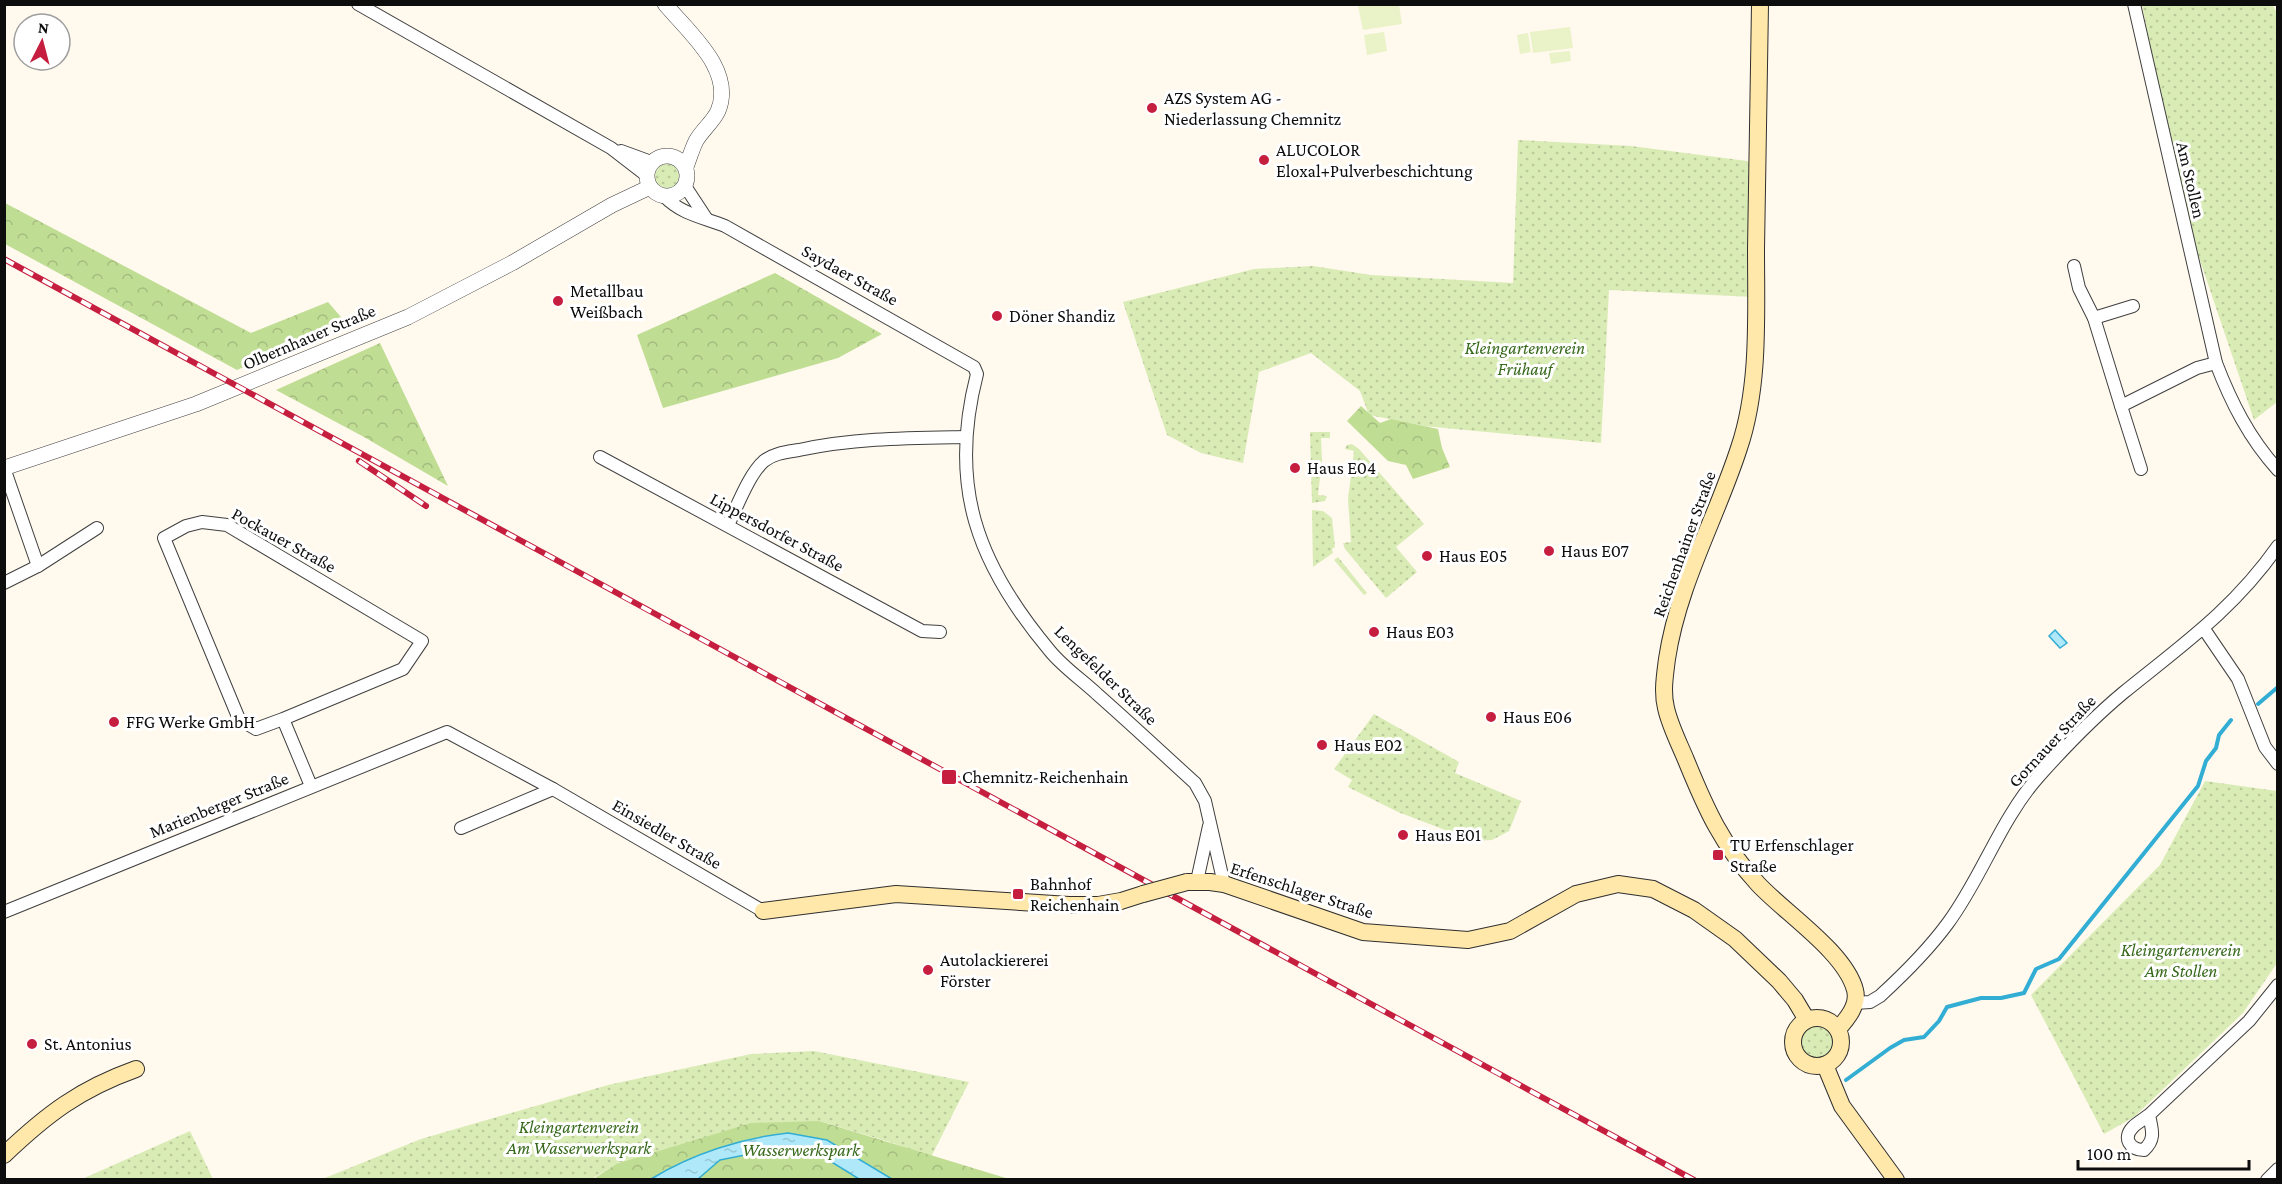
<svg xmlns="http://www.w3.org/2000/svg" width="2282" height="1184" viewBox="0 0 2282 1184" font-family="'Crimson Pro',serif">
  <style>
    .green { fill: url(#green-dots) }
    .forest { fill: url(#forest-crowns) }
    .pitch { fill: #eaf2c7 }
    .water { fill: url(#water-ripples); stroke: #32add4; stroke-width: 1.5 }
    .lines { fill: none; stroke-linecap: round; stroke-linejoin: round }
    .stream { stroke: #32add4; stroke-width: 4 }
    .minor-casing { stroke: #404040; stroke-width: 14 }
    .tertiary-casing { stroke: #404040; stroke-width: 16 }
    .secondary-casing { stroke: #2f2f2f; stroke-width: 18 }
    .minor { stroke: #fff; stroke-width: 12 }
    .tertiary { stroke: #fff; stroke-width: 15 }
    .secondary { stroke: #ffe8a9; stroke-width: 16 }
    .rail-casing { stroke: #c51e3f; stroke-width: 6 }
    .rail { stroke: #fff; stroke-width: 4; stroke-dasharray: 11; stroke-linecap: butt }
    .secondary-bridge-casing { stroke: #2f2f2f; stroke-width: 18; stroke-linecap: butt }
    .secondary-bridge { stroke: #ffe8a9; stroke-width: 16 }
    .poi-dot { fill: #c51e3f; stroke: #fff; stroke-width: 2 }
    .labels { text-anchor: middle; stroke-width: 6; stroke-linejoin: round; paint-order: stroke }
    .poi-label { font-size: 18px; fill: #0d0d0d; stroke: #fff; text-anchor: start }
    .street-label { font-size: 18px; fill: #0d0d0d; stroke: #fff }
    .park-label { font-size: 18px; font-style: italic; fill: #36691a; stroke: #fff }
  </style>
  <defs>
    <pattern id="green-dots" width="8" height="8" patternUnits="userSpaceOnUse" patternTransform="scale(1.5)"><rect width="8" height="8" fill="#daecb5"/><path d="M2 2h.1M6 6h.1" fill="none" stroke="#bac99a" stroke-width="1.8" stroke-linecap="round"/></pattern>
    <pattern id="forest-crowns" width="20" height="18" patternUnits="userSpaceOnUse" patternTransform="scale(1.5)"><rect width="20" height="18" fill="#c0dd94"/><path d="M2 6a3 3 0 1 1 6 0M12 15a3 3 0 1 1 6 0" fill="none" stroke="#a4bc7e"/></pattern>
    <pattern id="water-ripples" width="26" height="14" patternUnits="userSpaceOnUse" patternTransform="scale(1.5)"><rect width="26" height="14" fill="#afe9f9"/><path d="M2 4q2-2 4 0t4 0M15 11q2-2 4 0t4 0" fill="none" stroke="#95c7d4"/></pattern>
  </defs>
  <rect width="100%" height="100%" fill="#fff9ee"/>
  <g class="green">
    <polygon points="2142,5 2273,5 2277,13 2277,402 2254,420 2184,213"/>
    <polygon points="1518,140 1631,146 1755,162 1753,297 1609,290 1601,443 1424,426 1369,415 1360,391 1311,353 1259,372 1243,463 1201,453 1167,435 1123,302 1254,269 1313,266 1371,275 1513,283"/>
    <circle cx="667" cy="176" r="12"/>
    <polygon points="1310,432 1330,432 1330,438 1321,438 1322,460 1318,495 1327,496 1325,501 1312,503"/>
    <polygon points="1352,444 1359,449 1424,524 1396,547 1417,572 1386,598 1345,549 1343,543 1351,542 1348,499 1354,451 1345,449 1347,445"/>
    <polygon points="1312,510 1323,511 1332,518 1335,547 1332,549 1333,553 1313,567"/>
    <polygon points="1338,557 1367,593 1364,595 1334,560"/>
    <polygon points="1374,714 1459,762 1455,773 1521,801 1509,831 1492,840 1474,841 1398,812 1348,787 1352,780 1334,769"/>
    <polygon points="2205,781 2277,791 2277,963 2243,1013 2134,1117 2104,1134 2031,995 2160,865"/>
    <circle cx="1817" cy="1042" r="24"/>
    <polygon points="814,1051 969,1082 931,1157 890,1142 819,1121 616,1164 592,1179 320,1180 421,1139 608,1085 751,1054"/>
    <polygon points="190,1131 213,1179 82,1179"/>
  </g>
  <g class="forest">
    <polygon points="5,203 251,333 328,302 347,324 237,370 5,244"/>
    <polygon points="775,273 882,334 838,358 663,408 637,335"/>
    <polygon points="380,343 448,486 364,437 276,390"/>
    <polygon points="1361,406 1380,423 1391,419 1438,429 1442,448 1450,467 1413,479 1406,465 1388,461 1347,421"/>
    <polygon points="819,1121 1009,1179 592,1180 616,1164 751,1123"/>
  </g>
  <g class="pitch">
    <polygon points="1369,5 1399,5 1402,24 1363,30 1358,6"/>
    <polygon points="1570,27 1573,48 1533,53 1530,32"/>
    <polygon points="1384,32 1387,51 1367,55 1364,35"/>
    <polygon points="1528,33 1531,52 1520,54 1517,35"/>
    <polygon points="1570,51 1571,61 1551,64 1549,53"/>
  </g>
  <g class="water">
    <polygon points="2055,630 2067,643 2060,648 2049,636"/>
    <path d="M788 1133 827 1140 892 1179H859L822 1156 801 1150 775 1149 720 1160 698 1179H651C692 1154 741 1138 788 1133Z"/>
  </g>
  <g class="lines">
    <g class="stream">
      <polyline points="2258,704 2278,687"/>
      <polyline points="1846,1080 1890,1048 1904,1040 1924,1037 1939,1021 1947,1007 1981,998 2001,998 2024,993 2036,969 2059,959 2198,786 2206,761 2216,748 2219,735 2231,720"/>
    </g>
    <defs>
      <g id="minor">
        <polyline points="358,4 611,148 646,175"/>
        <path d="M2134 4 2216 363C2231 402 2249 438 2278 470"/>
        <polyline points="621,151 651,162"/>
        <polyline points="685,186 706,218"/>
        <path d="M664 196C681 214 702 217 725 226L974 367 977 374C948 486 977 564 1050 651 1063 667 1082 680 1097 694 1130 723 1162 753 1195 783L1205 801 1224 884"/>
        <polyline points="2074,266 2079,288 2094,318 2121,406 2197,368 2216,363"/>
        <polyline points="2094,318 2133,306"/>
        <polyline points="2121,406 2141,469"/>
        <polyline points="600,457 922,631 940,632"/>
        <polyline points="4,468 38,566"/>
        <path d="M728 525C737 507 749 474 764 461 774 453 787 452 799 450 854 438 909 438 965 437"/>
        <polyline points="4,583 38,566 97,528"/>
        <polyline points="2204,629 2238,679 2265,747 2278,764"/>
        <polyline points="283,719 256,729 239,719 164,538 186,526 202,522 227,525 422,641 403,669 283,719 311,786"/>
        <polyline points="461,828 553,789"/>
        <polyline points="1197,881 1209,826"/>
        <polyline points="4,912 447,732 553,789 763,911"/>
        <path d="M1855 1003 1870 1002 1880 996C1904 974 1929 949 1948 923 1982 877 2000 820 2039 776 2065 747 2093 718 2123 693 2182 645 2233 610 2278 546"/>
        <path d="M2149 1115C2152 1130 2156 1139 2144 1150 2130 1150 2122 1138 2133 1127 2137 1123 2144 1119 2149 1115L2249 1021 2278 985"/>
        <polyline points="2267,1180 2278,1169"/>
      </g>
      <g id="tertiary">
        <path d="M665 4C689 33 735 70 718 111 713 122 702 130 696 141 692 149 689 159 686 167"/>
        <circle cx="667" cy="176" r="20"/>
        <polyline points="4,468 196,404 408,317 512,263 612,205 650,187"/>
      </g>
      <g id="secondary">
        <path d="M1760 4C1759 86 1757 168 1756 249 1756 315 1760 386 1739 448 1716 519 1678 585 1667 659 1665 675 1662 692 1666 708 1670 726 1679 743 1686 760 1706 809 1722 845 1758 884 1785 913 1845 952 1855 990 1859 1005 1847 1019 1838 1029"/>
        <polyline points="1187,882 1210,882 1224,884 1363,932 1468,940 1510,931 1576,894 1618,884 1653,889 1694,910 1735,939 1779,981 1795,1000 1807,1020"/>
        <polyline points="763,911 896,894 1069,905 1098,905 1121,901 1143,894"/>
        <circle cx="1817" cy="1042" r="24"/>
        <polyline points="1825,1065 1842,1106 1896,1180"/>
        <path d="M4 1155C47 1114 80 1089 136 1069"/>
      </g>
    </defs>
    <use href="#minor" class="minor-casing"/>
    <use href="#tertiary" class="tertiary-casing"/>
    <use href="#secondary" class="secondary-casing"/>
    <use href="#minor" class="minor"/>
    <use href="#tertiary" class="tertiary"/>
    <use href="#secondary" class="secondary"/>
    <defs>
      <g id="rail">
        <polyline points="4,259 1694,1180"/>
        <polyline points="359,461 426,506"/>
      </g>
    </defs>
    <use href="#rail" class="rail-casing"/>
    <use href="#rail" class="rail"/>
    <defs>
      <polyline id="secondary-bridge" points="1143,894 1187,882"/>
    </defs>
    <use href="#secondary-bridge" class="secondary-bridge-casing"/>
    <use href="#secondary-bridge" class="secondary-bridge"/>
  </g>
  <g class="poi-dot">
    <circle cx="1152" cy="108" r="6"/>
    <circle cx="1264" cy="160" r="6"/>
    <circle cx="558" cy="301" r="6"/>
    <circle cx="997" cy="316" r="6"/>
    <circle cx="1295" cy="468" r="6"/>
    <circle cx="1549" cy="551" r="6"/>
    <circle cx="1427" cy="556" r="6"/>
    <circle cx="1374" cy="632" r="6"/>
    <circle cx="1491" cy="717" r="6"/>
    <circle cx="114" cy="722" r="6"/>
    <circle cx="1322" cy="745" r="6"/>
    <rect x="941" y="769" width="16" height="16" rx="3"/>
    <circle cx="1403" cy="835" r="6"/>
    <rect x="1712" y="849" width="12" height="12" rx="3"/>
    <rect x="1012" y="888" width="12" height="12" rx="3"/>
    <circle cx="928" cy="970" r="6"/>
    <circle cx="32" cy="1044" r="6"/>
  </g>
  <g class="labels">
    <g class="poi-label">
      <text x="1164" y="104">AZS System AG -<tspan x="1164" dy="21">Niederlassung Chemnitz</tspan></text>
      <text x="1276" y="156">ALUCOLOR<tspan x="1276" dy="21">Eloxal+Pulverbeschichtung</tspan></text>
      <text x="570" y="297">Metallbau<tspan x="570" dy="21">Weißbach</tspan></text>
      <text x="1009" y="322">Döner Shandiz</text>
      <text x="1307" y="474">Haus E04</text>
      <text x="1561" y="557">Haus E07</text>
      <text x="1439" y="562">Haus E05</text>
      <text x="1386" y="638">Haus E03</text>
      <text x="1503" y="723">Haus E06</text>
      <text x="126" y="728">FFG Werke GmbH</text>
      <text x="1334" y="751">Haus E02</text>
      <text x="962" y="783">Chemnitz-Reichenhain</text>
      <text x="1415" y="841">Haus E01</text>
      <text x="1730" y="851">TU Erfenschlager<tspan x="1730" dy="21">Straße</tspan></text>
      <text x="1030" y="890">Bahnhof<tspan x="1030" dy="21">Reichenhain</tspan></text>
      <text x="940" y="966">Autolackiererei<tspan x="940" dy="21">Förster</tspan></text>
      <text x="44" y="1050">St. Antonius</text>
    </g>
    <g class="street-label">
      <text transform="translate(2191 180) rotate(77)" y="6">Am Stollen</text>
      <text transform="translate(850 275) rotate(29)" y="6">Saydaer Straße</text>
      <text transform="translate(309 337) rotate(-23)" y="6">Olbernhauer Straße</text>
      <text transform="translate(777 532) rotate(28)" y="6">Lippersdorfer Straße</text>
      <text transform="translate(284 540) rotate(29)" y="6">Pockauer Straße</text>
      <text transform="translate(1684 544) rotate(-70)" y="6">Reichenhainer Straße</text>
      <text transform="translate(1106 675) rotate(44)" y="6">Lengefelder Straße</text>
      <text transform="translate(2052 741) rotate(-47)" y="6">Gornauer Straße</text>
      <text transform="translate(219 805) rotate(-22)" y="6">Marienberger Straße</text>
      <text transform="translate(667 834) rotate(30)" y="6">Einsiedler Straße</text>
      <text transform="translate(1302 890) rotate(18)" y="6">Erfenschlager Straße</text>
    </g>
    <g class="park-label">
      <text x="1525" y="354">Kleingartenverein<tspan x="1525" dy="21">Frühauf</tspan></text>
      <text x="2181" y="956">Kleingartenverein<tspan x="2181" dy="21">Am Stollen</tspan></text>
      <text x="579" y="1133">Kleingartenverein<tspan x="579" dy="21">Am Wasserwerkspark</tspan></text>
      <text x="801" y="1156">Wasserwerkspark</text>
    </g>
  </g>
  <rect width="2282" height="1184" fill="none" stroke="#0d0d0d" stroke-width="12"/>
  <g transform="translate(42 42) rotate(6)"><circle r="28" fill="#ffffff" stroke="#9e9e9e" stroke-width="1.5"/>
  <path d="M0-4.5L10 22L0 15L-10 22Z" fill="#c51e3f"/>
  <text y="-9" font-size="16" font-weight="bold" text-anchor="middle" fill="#0d0d0d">N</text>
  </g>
  <path d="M2078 1160v9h171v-9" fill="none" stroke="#0d0d0d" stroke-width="3"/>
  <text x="2087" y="1160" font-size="18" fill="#0d0d0d" stroke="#ffffff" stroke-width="4.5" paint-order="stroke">100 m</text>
</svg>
